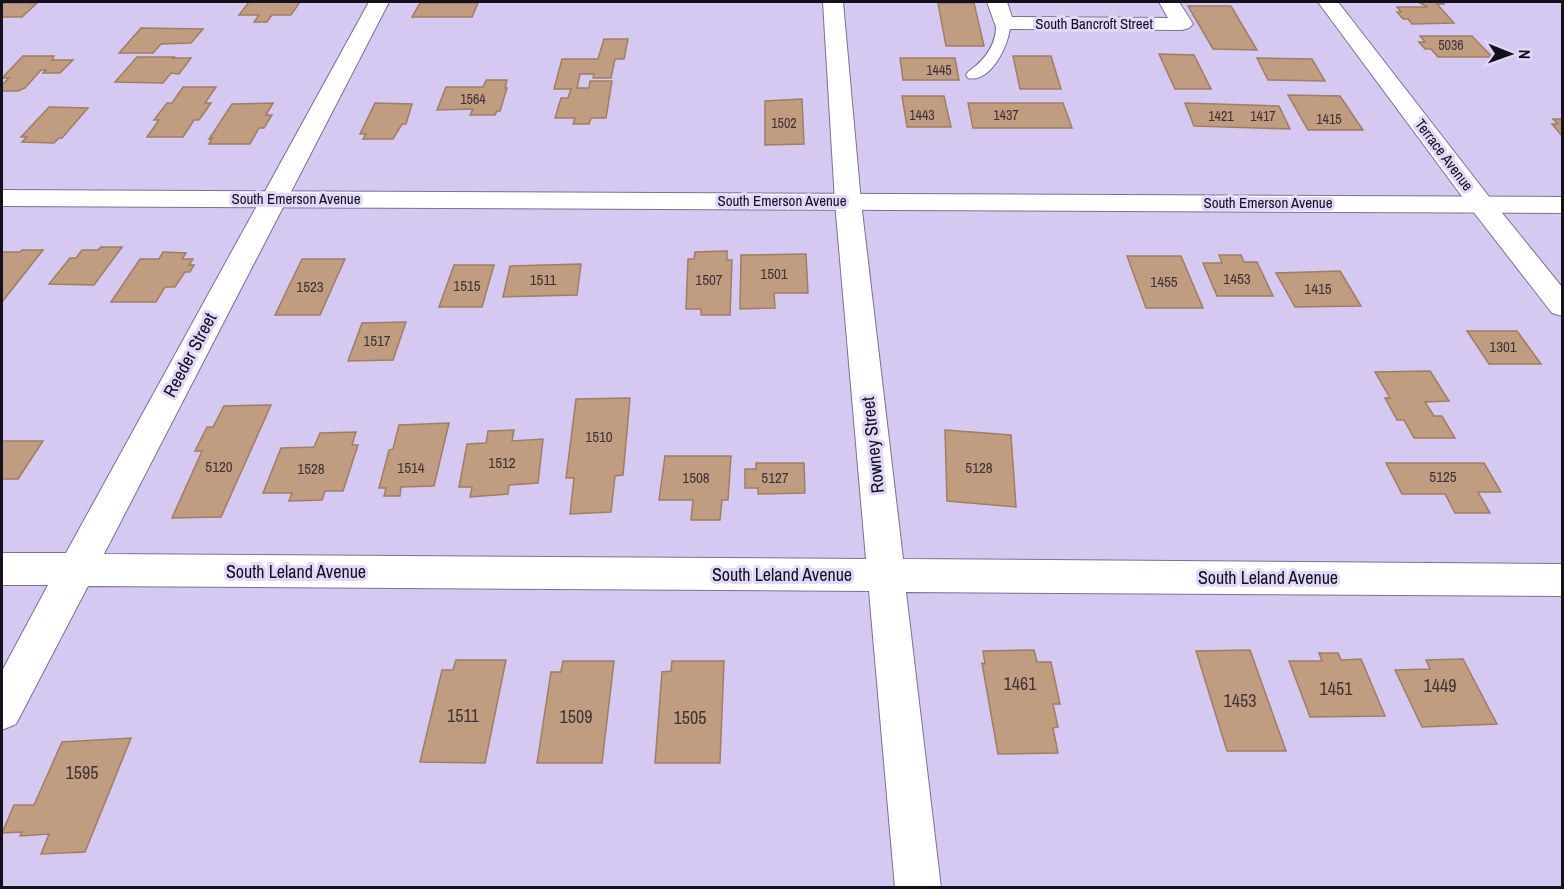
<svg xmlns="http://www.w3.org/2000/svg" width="1564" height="889" viewBox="0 0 1564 889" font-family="'Archivo Narrow',sans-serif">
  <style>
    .building { fill: #c09c80; stroke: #a07e63; stroke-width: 1.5 }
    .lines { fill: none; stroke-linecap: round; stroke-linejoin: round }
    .service-casing { stroke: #7c7095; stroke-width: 2 }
    .minor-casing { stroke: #7c7095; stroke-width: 2 }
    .primary-casing { stroke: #7c7095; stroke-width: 2 }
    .service { fill: #fff; fill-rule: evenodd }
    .minor { fill: #fff; fill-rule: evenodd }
    .primary { fill: #fff; fill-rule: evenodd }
    .labels { text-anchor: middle; stroke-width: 6; stroke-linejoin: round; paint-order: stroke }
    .far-number-label { font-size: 14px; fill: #403336 }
    .far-street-label { font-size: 15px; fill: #15101e; stroke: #e1d7f9 }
    .number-label { font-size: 15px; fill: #403336 }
    .street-label { font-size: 18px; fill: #15101e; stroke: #e1d7f9 }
    .near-number-label { font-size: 18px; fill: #403336 }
  </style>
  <rect width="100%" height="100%" fill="#d5c9f2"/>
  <g class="building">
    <polygon points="249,2 300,2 291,15 272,15 267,22 254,22 259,15 239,15"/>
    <polygon points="1418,2 1442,2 1444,4 1437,4 1454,23 1412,24 1408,19 1403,19 1397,12 1401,12 1397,7 1428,7"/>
    <polygon points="2,3 37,3 22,17 2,17"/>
    <polygon points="420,3 478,3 472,17 412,17"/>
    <polygon points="938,3 974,3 984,46 946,46"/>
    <polygon points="1188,6 1231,6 1257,50 1213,49"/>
    <polygon points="141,28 203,29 191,43 161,44 153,53 119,53"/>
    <polygon points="1420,36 1472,36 1492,57 1438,57 1431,49 1425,49 1419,42 1425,42"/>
    <polygon points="604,39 628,39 624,59 615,59 611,78 593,78 594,74 580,74 577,88 589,88 590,81 612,81 606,118 591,118 589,124 573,124 575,118 555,118 561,98 568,98 571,89 554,89 562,59 598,59"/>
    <polygon points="1159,54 1194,55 1211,89 1175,89"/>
    <polygon points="23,56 54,56 52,60 73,60 60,73 43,73 46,70 41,70 25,88 18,91 2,91 3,88 2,85 9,78 2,78"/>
    <polygon points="1013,56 1051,56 1061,89 1020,89"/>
    <polygon points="137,57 174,57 173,58 191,58 179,74 171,73 163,83 115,82"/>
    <polygon points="900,58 955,58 959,80 903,80"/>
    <polygon points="1257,58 1312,59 1325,81 1268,80"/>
    <polygon points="486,80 507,80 505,88 507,88 500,111 497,111 495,115 470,115 473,109 437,110 446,87 483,87"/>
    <polygon points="183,87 216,87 205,103 211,103 199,120 194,120 183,137 147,137 159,120 154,120 167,103 172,103"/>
    <polygon points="1288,95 1340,96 1363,130 1308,130"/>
    <polygon points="902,96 944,96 951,127 907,127"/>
    <polygon points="802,99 804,144 765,145 765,101"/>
    <polygon points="273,103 266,115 272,115 264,128 259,128 250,144 209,144 212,138 209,139 232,104"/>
    <polygon points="375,103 412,104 406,124 402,124 393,139 363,139 366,134 360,134"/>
    <polygon points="968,103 1063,103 1072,128 973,128"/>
    <polygon points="1185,103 1279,106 1290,129 1194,126"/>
    <polygon points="49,107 88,108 62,138 59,138 54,143 22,142 27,137 21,137"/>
    <polygon points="1553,119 1562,119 1562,136 1552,124 1558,124"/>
    <polygon points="101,247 122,247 94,285 49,284 70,258 76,258 82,250 98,250"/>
    <polygon points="22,250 43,250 2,302 2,252 20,252"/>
    <polygon points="727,251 727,260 732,260 730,315 701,315 701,309 686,309 688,259 694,259 695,252"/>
    <polygon points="163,252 186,253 182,259 193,259 189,265 194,265 190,272 185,272 175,287 165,287 156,302 111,302 140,259 159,259"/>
    <polygon points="806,254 808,293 774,293 775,308 740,309 741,255"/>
    <polygon points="1219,255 1241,255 1244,262 1257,262 1273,296 1217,296 1203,263 1222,263"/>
    <polygon points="1127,256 1181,256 1203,308 1146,308"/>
    <polygon points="302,259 345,259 320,315 275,315"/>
    <polygon points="581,264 577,295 503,297 510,266"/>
    <polygon points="454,265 494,265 482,307 439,307"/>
    <polygon points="1340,271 1361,306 1295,307 1276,273"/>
    <polygon points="406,322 393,360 348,361 362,323"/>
    <polygon points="1467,331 1517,331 1541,364 1489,364"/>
    <polygon points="1430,371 1449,401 1425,402 1434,416 1442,416 1455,438 1414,438 1404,420 1397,420 1385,398 1390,398 1375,372"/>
    <polygon points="630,398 623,475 615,476 611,512 570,514 574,478 566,478 576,399"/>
    <polygon points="271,405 221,517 172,518 202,451 195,451 207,427 213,427 224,406"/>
    <polygon points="449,423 434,486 401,487 400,496 384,496 386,488 379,488 389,450 393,449 399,425"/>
    <polygon points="514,430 512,441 543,439 538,483 509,485 508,494 470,497 472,487 459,487 467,444 486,443 488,431"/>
    <polygon points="945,430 1011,435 1016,507 947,501"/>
    <polygon points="356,432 352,445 358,445 343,491 325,491 322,500 289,501 292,493 263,493 281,448 314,447 320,433"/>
    <polygon points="2,441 43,441 18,479 2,479"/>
    <polygon points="665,456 731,456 728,500 722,500 720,520 691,520 693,500 659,500"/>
    <polygon points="756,463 804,463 805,493 758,494 758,488 745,488 745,469 756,469"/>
    <polygon points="1386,463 1484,463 1501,492 1478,492 1490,513 1455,513 1445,494 1402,494"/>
    <polygon points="1034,650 1037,662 1051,662 1060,704 1053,704 1058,727 1053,728 1058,753 998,754 982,663 985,664 983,651"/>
    <polygon points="1250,650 1286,751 1227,751 1196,651"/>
    <polygon points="1319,653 1338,653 1341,660 1361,659 1385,716 1310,717 1289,661 1322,661"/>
    <polygon points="1463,659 1497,724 1422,727 1395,670 1430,669 1426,660"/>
    <polygon points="456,660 506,660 485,763 420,762 442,670 453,670"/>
    <polygon points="563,661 614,661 602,763 537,763 551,672 561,672"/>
    <polygon points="672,661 724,661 720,763 655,763 662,672 671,671"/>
    <polygon points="131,738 85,852 41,854 49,834 20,836 22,832 2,833 14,805 34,805 62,742"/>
  </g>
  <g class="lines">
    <defs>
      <path id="service" d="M1003 19 1010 23C1011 42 991 84 968 78L966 75 968 72C985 60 997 45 996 23Z"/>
      <g id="minor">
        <polygon points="369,2 389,2 104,554 866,559 835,202 823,2 843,2 861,202 903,559 1562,564 1562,596 906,592 941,888 895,888 869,591 88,586 16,724 2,730 2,671 48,585 2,585 2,553 66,553"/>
        <polygon points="987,2 1007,2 1012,17 1168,18 1159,2 1179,2 1193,24 1189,28 1182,30 1003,29 996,27"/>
        <polygon points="1318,2 1338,2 1490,198 1562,287 1562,316 1552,313 1472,210"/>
      </g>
      <polygon id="primary" points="2,190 1562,197 1562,213 2,206"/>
    </defs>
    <use href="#service" class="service-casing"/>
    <use href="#minor" class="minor-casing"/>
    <use href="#primary" class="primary-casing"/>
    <use href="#service" class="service"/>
    <use href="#minor" class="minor"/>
    <use href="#primary" class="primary"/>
  </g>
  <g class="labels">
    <g class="far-number-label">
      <text x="1451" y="50">5036</text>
      <text x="939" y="75">1445</text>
      <text x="473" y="104">1564</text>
      <text x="922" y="120">1443</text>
      <text x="1006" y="120">1437</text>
      <text x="1221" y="121">1421</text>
      <text x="1263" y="121">1417</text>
      <text x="1329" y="124">1415</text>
      <text x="784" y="128">1502</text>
    </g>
    <g class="far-street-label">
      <text x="1094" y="29">South Bancroft Street</text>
      <text transform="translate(1444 155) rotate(53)" y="5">Terrace Avenue</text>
      <text x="296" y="204">South Emerson Avenue</text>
      <text x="782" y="206">South Emerson Avenue</text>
      <text x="1268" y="208">South Emerson Avenue</text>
    </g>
    <g class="number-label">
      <text x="774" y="279">1501</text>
      <text x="1237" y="284">1453</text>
      <text x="543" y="285">1511</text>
      <text x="709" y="285">1507</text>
      <text x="1164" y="287">1455</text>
      <text x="467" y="291">1515</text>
      <text x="310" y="292">1523</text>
      <text x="1318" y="294">1415</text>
      <text x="377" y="346">1517</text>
      <text x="1503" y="352">1301</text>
      <text x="599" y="442">1510</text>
      <text x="502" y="468">1512</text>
      <text x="219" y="472">5120</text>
      <text x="411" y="473">1514</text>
      <text x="979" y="473">5128</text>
      <text x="311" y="474">1528</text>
      <text x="1443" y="482">5125</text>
      <text x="696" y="483">1508</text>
      <text x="775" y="483">5127</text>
    </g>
    <g class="street-label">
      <text transform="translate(190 355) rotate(-62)" y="6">Reeder Street</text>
      <text transform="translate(873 445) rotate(-96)" y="6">Rowney Street</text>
      <text x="296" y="578">South Leland Avenue</text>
      <text x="782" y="581">South Leland Avenue</text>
      <text x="1268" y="584">South Leland Avenue</text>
    </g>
    <g class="near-number-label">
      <text x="1020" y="690">1461</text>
      <text x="1440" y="692">1449</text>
      <text x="1336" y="695">1451</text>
      <text x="1240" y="707">1453</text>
      <text x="463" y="722">1511</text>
      <text x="576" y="723">1509</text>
      <text x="690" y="724">1505</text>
      <text x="82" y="779">1595</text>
    </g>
  </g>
  <rect width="1564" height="889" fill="none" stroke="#15101e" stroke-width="6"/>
  <g transform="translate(1510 54) rotate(91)" stroke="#e1d7f9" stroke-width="4.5" paint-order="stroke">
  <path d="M0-4.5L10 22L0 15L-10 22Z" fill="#15101e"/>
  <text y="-9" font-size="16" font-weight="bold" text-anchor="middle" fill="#15101e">N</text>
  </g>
</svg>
